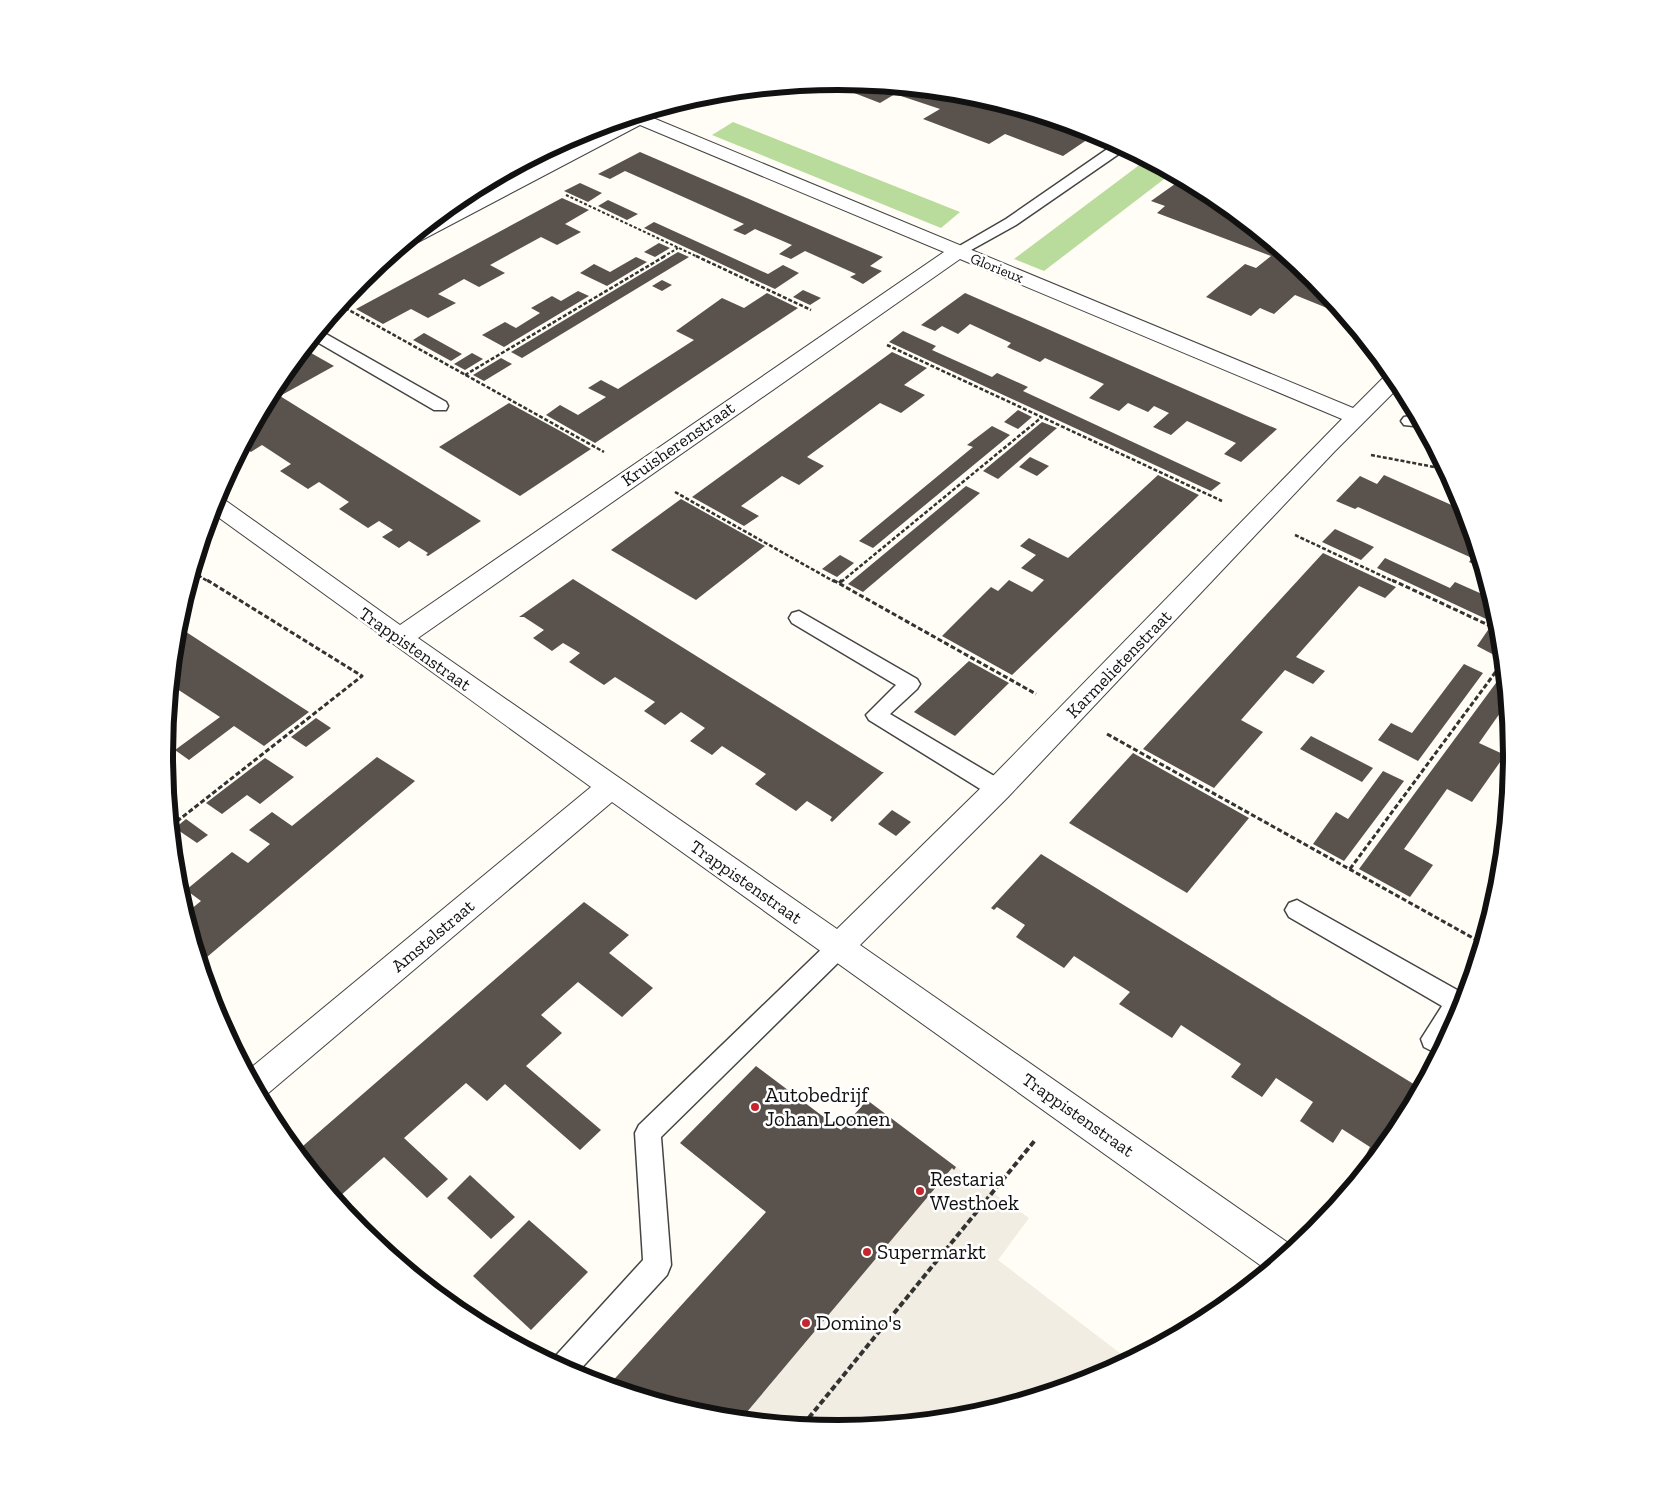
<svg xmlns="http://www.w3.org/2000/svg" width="1676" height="1510" viewBox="0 0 1676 1510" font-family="'Zilla Slab',serif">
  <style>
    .green { fill: #d5ebbd }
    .forest { fill: #b9dc9c }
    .plaza { fill: #f1ede2 }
    .building { fill: #5a524d }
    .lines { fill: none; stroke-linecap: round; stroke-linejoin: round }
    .service-casing { stroke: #444; stroke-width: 3 }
    .minor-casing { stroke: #444; stroke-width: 2 }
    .path-far3 { stroke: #333; stroke-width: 2; stroke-dasharray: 3 2; stroke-linecap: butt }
    .path-far2 { stroke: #333; stroke-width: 2.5; stroke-dasharray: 4 2; stroke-linecap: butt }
    .path-far1 { stroke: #333; stroke-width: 3; stroke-dasharray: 5 2.5; stroke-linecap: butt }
    .path { stroke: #333; stroke-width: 4; stroke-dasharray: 6 3; stroke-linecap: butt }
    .service { fill: #fff; fill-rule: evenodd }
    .minor { fill: #fff; fill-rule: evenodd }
    .poi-dot { fill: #c4262e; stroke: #fff; stroke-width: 2 }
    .labels { text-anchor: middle; stroke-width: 5; stroke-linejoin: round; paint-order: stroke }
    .far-street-label { font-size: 15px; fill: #111; stroke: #fff }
    .street-label { font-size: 18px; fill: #111; stroke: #fff }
    .near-poi-label { font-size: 21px; fill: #111; stroke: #fff; text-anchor: start }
    .rim { fill: none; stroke: #111; stroke-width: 6 }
  </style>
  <rect width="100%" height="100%" fill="#fffdf5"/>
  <polygon class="green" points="599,127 456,201 464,195 580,132"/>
  <g class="forest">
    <polygon points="733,122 960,212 941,228 712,135"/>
    <polygon points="1146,160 1172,173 1044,271 1014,259"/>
  </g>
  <polygon class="plaza" points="956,1167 1029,1218 998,1260 1129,1360 1096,1378 969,1416 838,1429 741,1419 952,1168"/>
  <g class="building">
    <polygon points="838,81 970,94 1097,133 1063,156 1005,134 989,144 923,119 940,109 895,94 880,103 831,84"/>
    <polygon points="640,152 883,257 870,266 882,271 863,284 850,277 856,274 805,251 791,259 779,254 792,245 755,229 745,235 733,230 744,224 625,171 610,179 598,174"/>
    <polygon points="1182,179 1213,195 1315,279 1334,302 1327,308 1295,295 1274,314 1260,308 1251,316 1206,297 1245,264 1256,268 1271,256 1157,213 1165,206 1151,201"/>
    <polygon points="580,183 602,193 588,202 564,191"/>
    <polygon points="562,198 589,210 565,224 581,232 557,245 541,237 490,265 505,273 479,287 464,279 438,294 456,303 428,318 411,309 383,324 356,309"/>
    <polygon points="608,200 638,214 627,220 598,206"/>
    <polygon points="654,222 768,274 783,265 799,273 775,289 644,228"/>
    <polygon points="659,243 670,248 655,257 644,252"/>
    <polygon points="678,252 689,257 522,358 511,352"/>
    <polygon points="636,257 647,262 607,286 580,273 594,264 610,272"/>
    <polygon points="662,280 672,285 662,291 652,286"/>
    <polygon points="803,290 821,298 810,305 793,297"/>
    <polygon points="578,291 589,296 504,347 482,335 505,322 516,328 540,313 531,308 552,296 561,301"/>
    <polygon points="767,293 798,308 595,443 546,415 560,405 578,415 606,397 588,388 601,380 618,389 694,340 676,331 722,298 744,308"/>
    <polygon points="965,293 1244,415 1277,429 1241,462 1224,454 1236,443 1187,421 1171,435 1153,427 1169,413 1154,406 1148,412 1128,403 1119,411 1089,398 1104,384 1045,358 1040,362 1007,347 1011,343 970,324 958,334 942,326 935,331 921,325"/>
    <polygon points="903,331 936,346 932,350 992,377 997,373 1028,387 1023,391 1221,483 1211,491 889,342"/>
    <polygon points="424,333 462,354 451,361 413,340"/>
    <polygon points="304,349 334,366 280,396 481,521 428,556 426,555 428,553 409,541 399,548 382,537 393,530 379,521 368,528 339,509 349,502 319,482 308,489 280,471 291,464 262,445 251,452 243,446 278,380"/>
    <polygon points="892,352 927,368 904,385 925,395 901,413 880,403 807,457 824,466 799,485 782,476 741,506 759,516 744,526 692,497"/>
    <polygon points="472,353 483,359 465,370 454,364"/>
    <polygon points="501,358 512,364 484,381 473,375"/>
    <polygon points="509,403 562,432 591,449 520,496 439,447"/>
    <polygon points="1018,410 1032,417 1018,429 1004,422"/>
    <polygon points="1042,422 1057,428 998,479 983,471"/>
    <polygon points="992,426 1010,435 873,548 859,541 973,447 967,445"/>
    <polygon points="1030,457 1049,466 1037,476 1019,467"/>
    <polygon points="1158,475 1199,495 1012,675 942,636 991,587 998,591 1009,580 1032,592 1044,580 1021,568 1036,555 1020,546 1029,538 1068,558"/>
    <polygon points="1384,475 1465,511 1482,568 1469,562 1472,558 1358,507 1355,509 1336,501 1360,476 1377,484"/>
    <polygon points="966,486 980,493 863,592 848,584"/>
    <polygon points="681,499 765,546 696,600 611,550"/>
    <polygon points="1335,529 1374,547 1361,560 1322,542"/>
    <polygon points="1323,553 1396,587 1385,598 1359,586 1296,657 1325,671 1313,684 1285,670 1241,720 1263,732 1214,788 1143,749"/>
    <polygon points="840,555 854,563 837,577 822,569"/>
    <polygon points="1385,558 1450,588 1455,582 1491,598 1493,604 1491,607 1494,608 1499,625 1377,568"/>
    <polygon points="573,579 882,772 884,772 832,822 830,820 832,817 807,801 796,811 755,784 766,774 722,746 712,755 690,741 705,728 681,712 665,725 644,711 655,702 615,677 604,685 569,662 580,653 563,643 552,651 533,638 544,630 524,617 519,617"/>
    <polygon points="177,626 272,688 309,712 264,746 234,726 189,760 175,750 220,717 171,685"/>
    <polygon points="1488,630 1500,636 1501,649 1496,656 1477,646"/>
    <polygon points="969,661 1009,683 955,736 914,712"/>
    <polygon points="1464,664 1483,673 1418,761 1378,740 1391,723 1412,733"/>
    <polygon points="1504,672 1507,703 1479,743 1505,755 1472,802 1447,789 1404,849 1433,865 1410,897 1359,869"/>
    <polygon points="316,718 331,728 306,747 291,737"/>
    <polygon points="1311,736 1373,768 1362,782 1300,749"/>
    <polygon points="1133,753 1249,818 1187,893 1069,823"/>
    <polygon points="377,757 415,781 200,963 185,914 201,901 186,890 232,852 248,863 270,844 249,830 272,812 292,826"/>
    <polygon points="265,758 294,777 260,804 247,795 222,814 206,803"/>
    <polygon points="1383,771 1404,781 1344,861 1313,844 1336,812 1348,819"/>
    <polygon points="892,810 911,822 896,836 878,824"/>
    <polygon points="186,819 208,835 197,843 175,828"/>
    <polygon points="172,838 182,845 174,852 173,848"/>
    <polygon points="1041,854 1420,1088 1398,1130 1368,1166 1362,1162 1370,1147 1342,1129 1333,1143 1300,1121 1313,1102 1276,1078 1262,1097 1231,1077 1241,1064 1181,1025 1172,1038 1119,1004 1130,992 1074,956 1064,968 1016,937 1025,925 997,907 994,910 991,908"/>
    <polygon points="584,902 629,935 609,953 653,988 622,1017 578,982 541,1015 562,1033 526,1066 601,1130 580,1150 505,1084 487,1101 466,1083 404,1138 448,1179 427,1198 384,1157 339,1197 353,1210 348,1215 296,1152"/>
    <polygon points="756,1066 841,1130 867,1100 956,1167 954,1170 952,1168 741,1419 706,1416 608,1386 766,1212 680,1143"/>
    <polygon points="470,1175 515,1217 491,1239 447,1198"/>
    <polygon points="529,1220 588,1272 531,1330 473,1276"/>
    <polygon points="420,1272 438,1291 436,1293 416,1276"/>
    <polygon points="452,1297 467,1311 478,1323 463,1315 447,1301"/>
  </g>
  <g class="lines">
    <defs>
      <g id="service">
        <polygon points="1116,143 1126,149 1016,225 962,255 957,257 949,252 1006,219"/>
        <polygon points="319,330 446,402 448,406 446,410 434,410 312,339"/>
        <polygon points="1410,416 1417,417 1423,427 1404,425 1401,421 1404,417"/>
        <polygon points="799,611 917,679 920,684 917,689 890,714 1006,783 1009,789 1006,795 998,797 990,795 869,720 866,715 896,685 792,623 789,618 792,613"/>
        <polygon points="1297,900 1466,995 1460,1013 1438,1054 1424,1047 1421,1039 1442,1006 1289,917 1285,910 1289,903"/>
        <polygon points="839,937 847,940 851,947 847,954 661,1137 671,1265 667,1275 575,1375 550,1362 643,1260 635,1133 639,1125 831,940"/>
      </g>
      <path id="minor" d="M662 108 664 110 653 118 1353 408 1388 373H1392L1401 385 1334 452 1008 797 860 945 1294 1247 1267 1270 612 802 266 1095 261 1097 247 1071 591 787 211 512 216 496 222 498 400 625 944 252 640 125 418 242H406L437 217 624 119ZM960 259 1342 419 988 781 837 929 418 638Z"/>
    </defs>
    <use href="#service" class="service-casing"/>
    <use href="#minor" class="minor-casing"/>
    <g class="path-far3">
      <polyline points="566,195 698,257"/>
      <polyline points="663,257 678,248"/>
    </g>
    <g class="path-far2">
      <polyline points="696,256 811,310"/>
      <polyline points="340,305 604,452"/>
      <polyline points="887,345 1222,501"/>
      <polyline points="465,375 665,256"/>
      <polyline points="1371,455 1445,469"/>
      <polyline points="675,492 835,582"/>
      <polyline points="1295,535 1395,582"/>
      <polyline points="193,572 209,582"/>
      <polyline points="841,582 1042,417"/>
    </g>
    <g class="path-far1">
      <polyline points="833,580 1036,694"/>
      <polyline points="1392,580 1499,630"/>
      <polyline points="839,583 842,580"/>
      <polyline points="1107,734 1482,943"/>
      <polyline points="171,826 362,676 207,580"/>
      <polyline points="1350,869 1503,662"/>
    </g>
    <polyline class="path" points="803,1425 1036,1139"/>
    <use href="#service" class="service"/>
    <use href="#minor" class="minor"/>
  </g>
  <g class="poi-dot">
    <circle cx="755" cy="1107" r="5"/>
    <circle cx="920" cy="1191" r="5"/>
    <circle cx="867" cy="1252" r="5"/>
    <circle cx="806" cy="1323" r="5"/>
  </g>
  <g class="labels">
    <g class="far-street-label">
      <text transform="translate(997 268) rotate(22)" y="5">Glorieux</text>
    </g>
    <g class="street-label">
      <text transform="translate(678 444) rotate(-35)" y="6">Kruisherenstraat</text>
      <text transform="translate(415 649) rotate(35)" y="6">Trappistenstraat</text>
      <text transform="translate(1119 664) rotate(-46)" y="6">Karmelietenstraat</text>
      <text transform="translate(746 882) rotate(35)" y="6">Trappistenstraat</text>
      <text transform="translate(433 936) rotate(-40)" y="6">Amstelstraat</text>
      <text transform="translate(1078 1115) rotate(35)" y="6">Trappistenstraat</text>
    </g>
    <g class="near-poi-label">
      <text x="765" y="1102">Autobedrijf<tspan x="765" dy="24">Johan Loonen</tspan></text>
      <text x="930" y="1186">Restaria<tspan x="930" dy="24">Westhoek</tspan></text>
      <text x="877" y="1259">Supermarkt</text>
      <text x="816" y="1330">Domino's</text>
    </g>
  </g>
  <path d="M0 0H1676V1510H0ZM173 755a665 665 0 1 1 1330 0a665 665 0 1 1-1330 0Z" fill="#fff" fill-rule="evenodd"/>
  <path class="rim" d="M173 755a665 665 0 1 1 1330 0a665 665 0 1 1-1330 0Z"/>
</svg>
